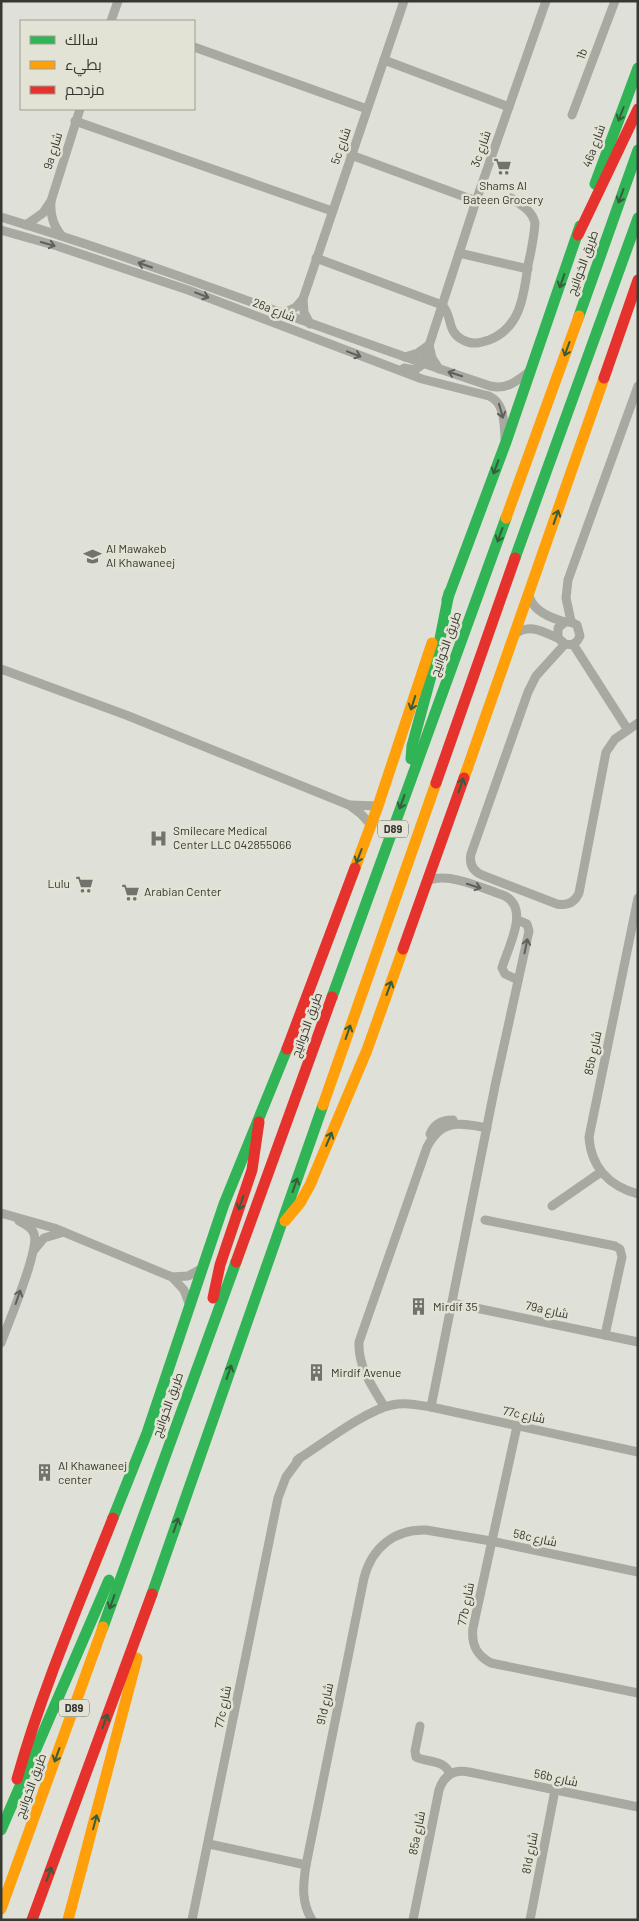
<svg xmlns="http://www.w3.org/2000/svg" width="639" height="1921" viewBox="0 0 639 1921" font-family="Barlow,Cairo,sans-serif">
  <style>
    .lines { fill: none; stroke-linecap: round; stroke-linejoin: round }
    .street { stroke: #a8a9a1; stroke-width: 9 }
    .fast { stroke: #30b455; stroke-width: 11 }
    .slow { stroke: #ff9f0a; stroke-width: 11 }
    .jam { stroke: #e5322d; stroke-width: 11 }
    .oneway { stroke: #365d3c }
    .oneway2 { stroke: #5f6059 }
    .labels { text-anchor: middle; stroke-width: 5; stroke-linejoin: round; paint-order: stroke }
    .shield { fill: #e2e3d4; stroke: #6b6b63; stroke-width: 1 }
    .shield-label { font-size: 11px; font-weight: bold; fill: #383832 }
    .street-label { font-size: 12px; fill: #383832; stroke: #e2e3d4 }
    .poi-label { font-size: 12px; fill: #383832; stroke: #e2e3d4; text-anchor: start }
  </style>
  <rect width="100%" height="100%" fill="#dfe0d8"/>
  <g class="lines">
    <g class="street">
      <polyline points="111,21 118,1"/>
      <polyline points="194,47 367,109"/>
      <polyline points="384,60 509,107"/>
      <polyline points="572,115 615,1"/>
      <polyline points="75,121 332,211"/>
      <polyline points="351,155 476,201"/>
      <path d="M1 217C166 267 326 332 490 386 507 390 517 381 530 371"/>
      <polyline points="26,225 43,213 51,201"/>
      <path d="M1 230 57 246 188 290 422 379 489 396C505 403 504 423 505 439"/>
      <path d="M62 236C53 226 50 215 51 201L80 109"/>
      <polyline points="459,253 528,269"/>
      <path d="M316 258 442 305C453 315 446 332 463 340 472 345 480 343 489 340 521 328 524 294 528 265 531 252 534 237 535 223 532 210 521 205 511 198"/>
      <polyline points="303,299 304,312 310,324"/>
      <polyline points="282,314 296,307 303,299 404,1"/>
      <polyline points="405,357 418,353 429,345 432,358 439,369"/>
      <polyline points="404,368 415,370 423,364 476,201 546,1"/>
      <path d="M529 595C532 610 548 617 562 621 568 623 572 621 577 625L580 636C577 643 573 646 565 644L558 638V628L565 622"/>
      <polyline points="571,621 566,598 568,580 638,386"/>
      <path d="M515 634C530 623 543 632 558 638"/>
      <path d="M565 644 536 676 528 692 471 854C469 864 473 871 482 875L557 904C568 906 575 902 579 893L606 752 615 739 638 723"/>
      <polyline points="573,644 628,730"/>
      <polyline points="1,669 126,715 349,805 361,814 371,825"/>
      <polyline points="349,805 378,806"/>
      <path d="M428 881C447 871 485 889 505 896 530 909 508 947 502 968L505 974 518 980"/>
      <path d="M638 898 589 1137C591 1167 609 1186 638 1194"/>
      <path d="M430 1134C434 1124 442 1120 453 1120"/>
      <polyline points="552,1206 601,1172"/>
      <polyline points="1,1213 54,1228 172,1277 184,1290 190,1306"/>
      <polyline points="485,1220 615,1246 620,1249 622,1257 605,1335"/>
      <polyline points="35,1249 44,1238 64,1232"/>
      <polyline points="172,1277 188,1276 201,1269"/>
      <polyline points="452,1303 638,1342"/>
      <path d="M1 1343C8 1324 40 1249 34 1234 32 1227 25 1224 19 1221"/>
      <path d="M384 1406C372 1386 358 1367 359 1342L427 1147C442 1118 460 1123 487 1128"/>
      <polyline points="431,1407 495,1086 529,931 527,924 517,920"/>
      <path d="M517 1426 473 1628C471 1644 476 1655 491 1663L638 1693"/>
      <path d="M297 1460C321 1445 366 1410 392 1405 405 1402 418 1405 431 1407L638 1452"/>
      <path d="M420 1726 415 1751 416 1757C428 1763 444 1759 450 1774"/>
      <polyline points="209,1844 306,1865"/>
      <polyline points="192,1920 278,1498 286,1477 300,1458"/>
      <path d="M312 1920C301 1902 303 1885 306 1865L364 1578C372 1547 395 1529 426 1530L491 1541 638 1572"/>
      <path d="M413 1920 439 1790C444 1775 454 1769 469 1772L638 1807"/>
      <polyline points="530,1920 555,1790"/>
    </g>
    <g class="fast">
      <polyline points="595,184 638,68"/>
      <polyline points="579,316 638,150"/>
      <polyline points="515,558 638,218"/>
      <polyline points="447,600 506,442 580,226"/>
      <polyline points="411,759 412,746 437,654 449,593"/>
      <polyline points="332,997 506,518"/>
      <polyline points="113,1518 147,1433 224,1204 287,1049"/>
      <polyline points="152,1594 323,1105"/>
      <polyline points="103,1627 236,1262"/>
      <polyline points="1,1830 109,1580"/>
    </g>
    <g class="slow">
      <polyline points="506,518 579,316"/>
      <polyline points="464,778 604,378"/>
      <polyline points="355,868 378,806 432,643"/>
      <polyline points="323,1105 436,783"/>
      <polyline points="285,1221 300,1203 310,1185 367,1050 403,949"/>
      <polyline points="1,1909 103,1627"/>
      <polyline points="68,1920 137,1658"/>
    </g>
    <g class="jam">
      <polyline points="578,235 638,109"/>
      <polyline points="604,378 638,280"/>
      <polyline points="436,783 515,558"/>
      <polyline points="403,949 464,778"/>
      <polyline points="287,1049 355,868"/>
      <polyline points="236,1262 332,997"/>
      <polyline points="213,1298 220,1265 252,1170 259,1122"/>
      <path d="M17 1779C42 1690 79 1604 113 1518"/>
      <polyline points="32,1920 152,1594"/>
    </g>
  </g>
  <defs><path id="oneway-shaft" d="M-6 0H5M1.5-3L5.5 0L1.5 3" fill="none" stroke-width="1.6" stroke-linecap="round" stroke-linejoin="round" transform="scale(1.25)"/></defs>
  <g class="oneway">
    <use href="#oneway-shaft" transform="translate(621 114) rotate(111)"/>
    <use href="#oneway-shaft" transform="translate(621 196) rotate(110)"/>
    <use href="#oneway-shaft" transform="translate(562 281) rotate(109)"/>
    <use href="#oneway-shaft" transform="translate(567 349) rotate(110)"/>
    <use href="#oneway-shaft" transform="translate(496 467) rotate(110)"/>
    <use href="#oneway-shaft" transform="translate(556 517) rotate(-71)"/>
    <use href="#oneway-shaft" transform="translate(500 535) rotate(110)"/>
    <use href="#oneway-shaft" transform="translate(413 703) rotate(108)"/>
    <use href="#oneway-shaft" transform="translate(461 785) rotate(-71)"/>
    <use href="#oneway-shaft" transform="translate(402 802) rotate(110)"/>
    <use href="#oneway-shaft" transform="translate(359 856) rotate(111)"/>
    <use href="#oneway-shaft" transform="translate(389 988) rotate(-70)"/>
    <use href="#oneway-shaft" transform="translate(348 1032) rotate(-71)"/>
    <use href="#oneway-shaft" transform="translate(329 1139) rotate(-67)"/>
    <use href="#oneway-shaft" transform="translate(295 1185) rotate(-71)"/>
    <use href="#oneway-shaft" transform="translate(241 1203) rotate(108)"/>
    <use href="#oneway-shaft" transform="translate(229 1372) rotate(-71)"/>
    <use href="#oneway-shaft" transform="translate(176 1525) rotate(-71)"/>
    <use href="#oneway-shaft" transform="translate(112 1602) rotate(110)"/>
    <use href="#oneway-shaft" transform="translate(105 1721) rotate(-70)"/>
    <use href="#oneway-shaft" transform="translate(57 1755) rotate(110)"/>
    <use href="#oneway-shaft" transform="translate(95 1822) rotate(-75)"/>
    <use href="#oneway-shaft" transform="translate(49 1874) rotate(-70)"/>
  </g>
  <g class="oneway2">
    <use href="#oneway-shaft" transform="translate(48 244) rotate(16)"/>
    <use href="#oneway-shaft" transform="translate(145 265) rotate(-161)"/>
    <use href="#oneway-shaft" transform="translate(202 295) rotate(21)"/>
    <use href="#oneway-shaft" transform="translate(354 354) rotate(21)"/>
    <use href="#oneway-shaft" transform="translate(455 374) rotate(-162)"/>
    <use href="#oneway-shaft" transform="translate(501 411) rotate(74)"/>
    <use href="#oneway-shaft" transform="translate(474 886) rotate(18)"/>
    <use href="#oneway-shaft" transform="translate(526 946) rotate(-78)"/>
    <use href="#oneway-shaft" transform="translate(18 1297) rotate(-71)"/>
  </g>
  <defs>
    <symbol id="supermarket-bare" viewBox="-9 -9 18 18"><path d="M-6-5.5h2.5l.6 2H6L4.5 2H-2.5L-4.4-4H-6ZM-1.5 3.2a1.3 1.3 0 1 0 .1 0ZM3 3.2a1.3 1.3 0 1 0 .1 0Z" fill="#72736c" stroke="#e2e3d4" stroke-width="2.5" paint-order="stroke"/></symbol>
    <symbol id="school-bare" viewBox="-9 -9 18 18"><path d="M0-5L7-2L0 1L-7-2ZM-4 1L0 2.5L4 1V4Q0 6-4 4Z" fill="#72736c" stroke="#e2e3d4" stroke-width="2.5" paint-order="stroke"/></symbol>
    <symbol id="hospital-bare" viewBox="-9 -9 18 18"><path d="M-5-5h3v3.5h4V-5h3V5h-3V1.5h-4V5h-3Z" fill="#72736c" stroke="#e2e3d4" stroke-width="2.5" paint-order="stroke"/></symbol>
    <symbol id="building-bare" viewBox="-9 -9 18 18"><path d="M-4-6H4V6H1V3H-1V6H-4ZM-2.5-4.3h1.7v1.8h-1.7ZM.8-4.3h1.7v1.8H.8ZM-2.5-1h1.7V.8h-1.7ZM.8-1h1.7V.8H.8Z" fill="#72736c" stroke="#e2e3d4" stroke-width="2.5" paint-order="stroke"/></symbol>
  </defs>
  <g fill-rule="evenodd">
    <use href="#supermarket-bare" x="490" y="154" width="25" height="25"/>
    <use href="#school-bare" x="80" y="544" width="25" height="25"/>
    <use href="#hospital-bare" x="146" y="826" width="25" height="25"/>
    <use href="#supermarket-bare" x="72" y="872" width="25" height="25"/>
    <use href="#supermarket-bare" x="118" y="880" width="25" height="25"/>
    <use href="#building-bare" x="406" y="1294" width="25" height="25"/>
    <use href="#building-bare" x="304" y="1360" width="25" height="25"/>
    <use href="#building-bare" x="32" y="1460" width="25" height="25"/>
  </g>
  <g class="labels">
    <g class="shield">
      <rect x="378" y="820.5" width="30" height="17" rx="4"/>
      <rect x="59" y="1699.5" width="30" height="17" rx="4"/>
    </g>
    <g class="shield-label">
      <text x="393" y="833">D89</text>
      <text x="74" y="1712">D89</text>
    </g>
    <g class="street-label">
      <text transform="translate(582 54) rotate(-69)" y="4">1b</text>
      <text transform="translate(341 146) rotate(-71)" y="4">5c شارع</text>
      <text transform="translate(594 146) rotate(-70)" y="4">46a شارع</text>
      <text transform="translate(481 149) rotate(-71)" y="4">3c شارع</text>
      <text transform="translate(53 151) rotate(-73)" y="4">9a شارع</text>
      <text transform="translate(583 263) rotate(-70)" y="4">طريق الخوانيج</text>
      <text transform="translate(274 310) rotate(21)" y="4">26a شارع</text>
      <text transform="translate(446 644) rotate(-70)" y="4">طريق الخوانيج</text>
      <text transform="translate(307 1025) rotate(-70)" y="4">طريق الخوانيج</text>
      <text transform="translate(593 1053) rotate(-78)" y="4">85b شارع</text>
      <text transform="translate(547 1310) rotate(12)" y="4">79a شارع</text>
      <text transform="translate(168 1405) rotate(-70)" y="4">طريق الخوانيج</text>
      <text transform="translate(524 1415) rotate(12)" y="4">77c شارع</text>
      <text transform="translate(535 1538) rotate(12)" y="4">58c شارع</text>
      <text transform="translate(466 1604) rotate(-79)" y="4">77b شارع</text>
      <text transform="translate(325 1704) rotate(-78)" y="4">91d شارع</text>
      <text transform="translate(223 1707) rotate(-79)" y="4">77c شارع</text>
      <text transform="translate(556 1778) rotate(12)" y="4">56b شارع</text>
      <text transform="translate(31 1786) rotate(-70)" y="4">طريق الخوانيج</text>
      <text transform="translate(417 1833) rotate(-79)" y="4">85a شارع</text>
      <text transform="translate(530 1853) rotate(-79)" y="4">81d شارع</text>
    </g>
    <g class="poi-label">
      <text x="503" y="190" text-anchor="middle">Shams Al<tspan x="503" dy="14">Bateen Grocery</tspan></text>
      <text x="106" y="553">Al Mawakeb<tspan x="106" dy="14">Al Khawaneej</tspan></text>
      <text x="173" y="835">Smilecare Medical<tspan x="173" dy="14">Center LLC 042855066</tspan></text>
      <text x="70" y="888" text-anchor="end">Lulu</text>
      <text x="144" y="896">Arabian Center</text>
      <text x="433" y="1311">Mirdif 35</text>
      <text x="331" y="1377">Mirdif Avenue</text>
      <text x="58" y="1470">Al Khawaneej<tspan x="58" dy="14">center</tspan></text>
    </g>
  </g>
  <rect width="639" height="1921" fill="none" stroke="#383832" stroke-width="5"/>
  <rect x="20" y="20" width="175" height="90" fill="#e2e3d4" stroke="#9e9f93"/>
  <rect x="30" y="36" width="25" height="8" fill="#30b455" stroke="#9e9f93"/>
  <text x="65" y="45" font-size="15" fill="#383832">سالك</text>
  <rect x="30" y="61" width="25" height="8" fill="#ff9f0a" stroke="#9e9f93"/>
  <text x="65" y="70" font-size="15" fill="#383832">بطيء</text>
  <rect x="30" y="86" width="25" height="8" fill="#e5322d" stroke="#9e9f93"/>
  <text x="65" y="95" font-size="15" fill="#383832">مزدحم</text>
</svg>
